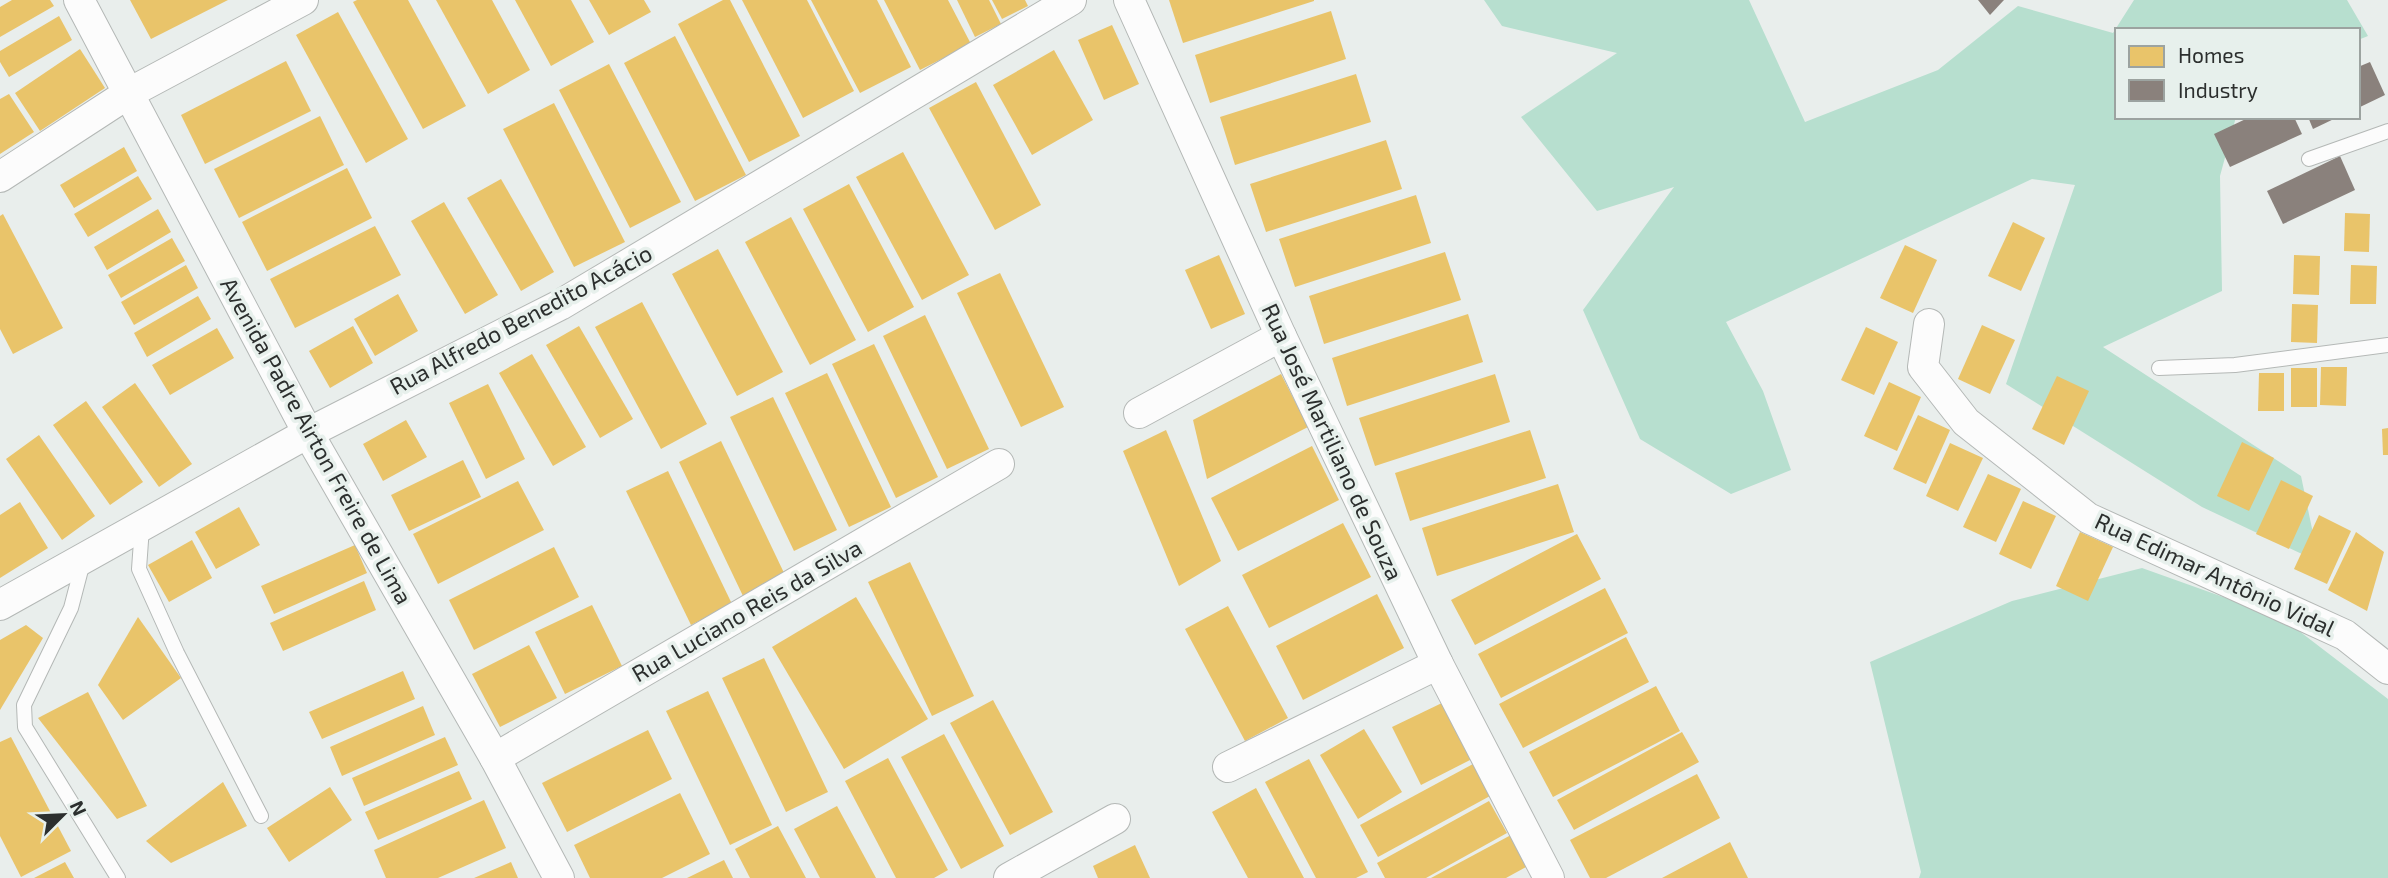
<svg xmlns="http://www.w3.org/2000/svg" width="2388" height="878" viewBox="0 0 2388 878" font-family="'Exo 2',sans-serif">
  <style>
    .green { fill: #b7dfcf }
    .homes { fill: #e9c46a }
    .industry { fill: #8a817c }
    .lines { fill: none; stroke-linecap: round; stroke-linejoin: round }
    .lane-casing { stroke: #b4b8b6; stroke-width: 16 }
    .street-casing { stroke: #b4b8b6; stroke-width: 32 }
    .lane { stroke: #fcfcfc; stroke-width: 14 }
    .street { stroke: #fcfcfc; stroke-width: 30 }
    .labels { text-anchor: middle; stroke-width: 7; stroke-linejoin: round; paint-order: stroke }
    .street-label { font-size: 23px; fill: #2c2f2e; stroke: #e7f0ec }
  </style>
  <rect width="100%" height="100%" fill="#e9eeec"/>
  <g class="green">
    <polygon points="1484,0 1749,0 1805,122 1938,70 2018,6 2113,33 2134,0 2347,0 2368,36 2358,40 2358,30 2117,30 2117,117 2236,117 2220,176 2222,291 2103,347 2301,476 2319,562 2202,507 2006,384 2075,185 2032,179 1726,322 1763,391 1791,470 1731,494 1640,439 1583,310 1674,187 1597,211 1521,117 1617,53 1502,26"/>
    <polygon points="2142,568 2282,618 2388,699 2388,878 1919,878 1921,872 1870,662 2012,601"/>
  </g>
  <g class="homes">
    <polygon points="12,0 50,0 54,6 0,37 0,7"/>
    <polygon points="130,0 228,0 151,39"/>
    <polygon points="357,0 408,0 466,106 423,129 353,2"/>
    <polygon points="436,0 492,0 530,70 488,94"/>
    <polygon points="515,0 571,0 594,42 551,66"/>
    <polygon points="589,0 644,0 651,12 609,35"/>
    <polygon points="723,0 730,0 800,136 749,162 678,24"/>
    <polygon points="742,0 807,0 854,91 803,118"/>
    <polygon points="811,0 877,0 911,67 860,93"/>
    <polygon points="884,0 948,0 971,44 920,70"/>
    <polygon points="957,0 989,0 1001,24 975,37"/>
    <polygon points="992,0 1025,0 1028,6 1002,19"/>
    <polygon points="1169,0 1314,0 1314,1 1183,43"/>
    <polygon points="1331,11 1346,59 1210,103 1195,55"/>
    <polygon points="338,12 408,139 366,163 296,35"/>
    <polygon points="59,16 72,40 9,77 0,62 0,51"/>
    <polygon points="1112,25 1139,84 1104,100 1078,40"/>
    <polygon points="675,36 746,175 695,201 624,63"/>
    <polygon points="80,49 105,88 40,131 15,93"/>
    <polygon points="1054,50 1093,120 1032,155 993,85"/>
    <polygon points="286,61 311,111 205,164 181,115"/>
    <polygon points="609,64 681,202 630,228 559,90"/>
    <polygon points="1356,74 1371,122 1235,165 1220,117"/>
    <polygon points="976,82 1041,205 995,230 929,108"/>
    <polygon points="9,94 34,132 0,154 0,99"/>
    <polygon points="554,103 625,242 574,267 503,129"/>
    <polygon points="320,116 344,165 239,218 214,169"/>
    <polygon points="1386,140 1402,189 1266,232 1250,184"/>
    <polygon points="124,147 137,171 74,208 60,185"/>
    <polygon points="903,152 969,275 922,300 856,177"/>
    <polygon points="347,168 372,218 267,271 242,222"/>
    <polygon points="138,176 152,199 88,237 74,214"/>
    <polygon points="501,179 554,272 521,291 467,198"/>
    <polygon points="849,184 914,307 868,332 803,209"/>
    <polygon points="1416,195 1431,243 1295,287 1279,239"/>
    <polygon points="444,202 498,295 465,314 411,221"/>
    <polygon points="158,209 171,232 107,270 94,247"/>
    <polygon points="2345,213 2370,214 2369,252 2344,251"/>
    <polygon points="3,214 63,328 13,354 0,329 0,216"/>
    <polygon points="791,217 856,340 810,365 745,242"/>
    <polygon points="2013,222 2045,238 2021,291 1988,276"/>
    <polygon points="375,226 401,275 295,328 270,279"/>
    <polygon points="172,238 185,261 121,298 108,275"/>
    <polygon points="1905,245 1937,260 1913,313 1880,298"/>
    <polygon points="718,249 783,372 737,396 672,274"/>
    <polygon points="1445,252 1461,300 1324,344 1309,296"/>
    <polygon points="1219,255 1245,314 1211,329 1185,270"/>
    <polygon points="2294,255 2320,256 2319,295 2293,294"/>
    <polygon points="186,265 198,288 134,325 121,302"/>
    <polygon points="2351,265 2377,266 2376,304 2350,304"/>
    <polygon points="1000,273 1064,407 1021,427 957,293"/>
    <polygon points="398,294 418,331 375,356 354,319"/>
    <polygon points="198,296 211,319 147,357 134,333"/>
    <polygon points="642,302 707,424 661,449 595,327"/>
    <polygon points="2292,304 2318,305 2317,343 2291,342"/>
    <polygon points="1468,314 1483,362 1347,406 1332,358"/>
    <polygon points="925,315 989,449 947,469 883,336"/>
    <polygon points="1982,325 2015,340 1990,394 1958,379"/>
    <polygon points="353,326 373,363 330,388 309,351"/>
    <polygon points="579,326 633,419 600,438 546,345"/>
    <polygon points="1866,327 1898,342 1874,395 1841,380"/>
    <polygon points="217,328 234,358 170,395 152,365"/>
    <polygon points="874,344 938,477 896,498 832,364"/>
    <polygon points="532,354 586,447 553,466 499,373"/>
    <polygon points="2321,367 2347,367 2346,406 2320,405"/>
    <rect x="2291" y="368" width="26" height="39"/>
    <polygon points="827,373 891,507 849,527 785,393"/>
    <polygon points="2259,373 2284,373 2284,411 2258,411"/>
    <polygon points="1281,374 1308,427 1207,479 1193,420"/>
    <polygon points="1495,374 1510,422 1375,466 1359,418"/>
    <polygon points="2057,376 2089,391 2064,445 2032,429"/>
    <polygon points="1889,382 1921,397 1897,451 1864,436"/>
    <polygon points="135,383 192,464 159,487 102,407"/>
    <polygon points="488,384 525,459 486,479 449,403"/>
    <polygon points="773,397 837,530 794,551 730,417"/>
    <polygon points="86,401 143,482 110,505 53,425"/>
    <polygon points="1918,415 1950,430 1926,484 1893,469"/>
    <polygon points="406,420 427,457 383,481 363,444"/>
    <polygon points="2388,428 2388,455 2383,455 2382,429"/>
    <polygon points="1166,430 1221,561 1179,586 1123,451"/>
    <polygon points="1530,430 1546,478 1410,521 1395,473"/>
    <polygon points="39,435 95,516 62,540 6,459"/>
    <polygon points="721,441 785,575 743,596 679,462"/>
    <polygon points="2242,442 2274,458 2249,511 2217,496"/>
    <polygon points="1950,443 1983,458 1958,511 1926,496"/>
    <polygon points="1312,446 1339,500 1238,551 1211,498"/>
    <polygon points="463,460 481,497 409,531 391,495"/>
    <polygon points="668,471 732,604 691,625 626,491"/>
    <polygon points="1988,474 2021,489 1996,542 1963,527"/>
    <polygon points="2281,480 2313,496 2289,549 2256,534"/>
    <polygon points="518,481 544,530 438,584 413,534"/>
    <polygon points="1558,484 1574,532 1437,576 1422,528"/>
    <polygon points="2023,501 2056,516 2031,569 1999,554"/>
    <polygon points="20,502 48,548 0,578 0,515"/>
    <polygon points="239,507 260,545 216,569 195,532"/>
    <polygon points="2319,515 2351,531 2327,584 2294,569"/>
    <polygon points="1343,523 1371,577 1269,628 1242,575"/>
    <polygon points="2080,532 2113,547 2088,601 2056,586"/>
    <polygon points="2356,532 2384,552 2367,611 2328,590"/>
    <polygon points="1577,534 1601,579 1475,645 1451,600"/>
    <polygon points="192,540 212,578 169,602 148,565"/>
    <polygon points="355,545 367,573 274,614 261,586"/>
    <polygon points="554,547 579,597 474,650 449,600"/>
    <polygon points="910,562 974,696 932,716 868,582"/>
    <polygon points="364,581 376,610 283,651 270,623"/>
    <polygon points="1605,588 1628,633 1501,698 1478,654"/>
    <polygon points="1377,594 1404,648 1303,700 1276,646"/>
    <polygon points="856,597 928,719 844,769 772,647"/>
    <polygon points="592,605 622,666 565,694 535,632"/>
    <polygon points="1228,606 1288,718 1245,741 1185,629"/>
    <polygon points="138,617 181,678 123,720 98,685"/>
    <polygon points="26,625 43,638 0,710 0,640"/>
    <polygon points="1626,637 1649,682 1523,748 1499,704"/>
    <polygon points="529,645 557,698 500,727 472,674"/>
    <polygon points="764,658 828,792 786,812 722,678"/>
    <polygon points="403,671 415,699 322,739 309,712"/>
    <polygon points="1656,686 1680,731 1553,797 1529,752"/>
    <polygon points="708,691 772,825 730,845 666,711"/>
    <polygon points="88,692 147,806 117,819 38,718"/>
    <polygon points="993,700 1053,812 1010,835 950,723"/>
    <polygon points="1444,702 1472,759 1421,785 1392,727"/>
    <polygon points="423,706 435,735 342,776 330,747"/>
    <polygon points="1364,729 1402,792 1358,819 1320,755"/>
    <polygon points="648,730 672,779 567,832 542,783"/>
    <polygon points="1682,732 1699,762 1574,830 1557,800"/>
    <polygon points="944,734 1004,846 961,869 901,757"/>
    <polygon points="11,737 71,851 21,877 0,836 0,742"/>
    <polygon points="445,737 458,765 364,806 352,778"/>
    <polygon points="888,758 948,870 934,878 896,878 845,781"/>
    <polygon points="1309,759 1368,872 1356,878 1316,878 1265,782"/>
    <polygon points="1473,764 1490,796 1378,857 1360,825"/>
    <polygon points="459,771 472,799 378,840 365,812"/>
    <polygon points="1697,774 1720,818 1606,878 1590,878 1570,840"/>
    <polygon points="223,782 247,826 171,863 146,841"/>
    <polygon points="330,787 352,820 289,862 267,828"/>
    <polygon points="1256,788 1304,878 1248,878 1212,812"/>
    <polygon points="680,793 710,854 662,878 590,878 574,845"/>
    <polygon points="484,800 506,848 438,878 386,878 374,850"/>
    <polygon points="1489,801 1507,833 1426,878 1385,878 1377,863"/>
    <polygon points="837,806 876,878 820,878 794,829"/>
    <polygon points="778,826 806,878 750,878 735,849"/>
    <polygon points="1511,835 1528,866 1506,878 1431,878"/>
    <polygon points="1730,842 1748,878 1662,878"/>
    <polygon points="1135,845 1150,878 1098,878 1093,866"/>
    <polygon points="724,860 733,878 687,878"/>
    <polygon points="65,862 74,878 34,878"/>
    <polygon points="511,862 518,878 474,878"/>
  </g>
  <g class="industry">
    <polygon points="1978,0 2004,0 1990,15"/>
    <polygon points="2370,62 2385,95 2358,108 2358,67"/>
    <polygon points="2250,117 2294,117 2302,134 2230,167 2214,134"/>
    <polygon points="2308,117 2338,117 2313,129"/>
    <polygon points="2340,156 2355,190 2283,224 2267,191"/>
  </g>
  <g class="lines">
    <defs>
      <g id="lane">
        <polyline points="2309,159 2388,131"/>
        <polyline points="2159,368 2235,365 2388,345"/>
        <polyline points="142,527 139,569 177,653 261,816"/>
        <polyline points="83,562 71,608 24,705 25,727 118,878"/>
      </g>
      <g id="street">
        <polyline points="79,0 308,433 495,758 559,878"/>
        <polyline points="1129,0 1281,336 1438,664 1549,878"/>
        <polyline points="0,177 129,93 303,0"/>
        <polyline points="1929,324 1923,367 1966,422 2088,518 2345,635 2388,669"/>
        <polyline points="1139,413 1281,336"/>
        <polyline points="0,605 308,433 560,305 1071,0"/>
        <polyline points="495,758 999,464"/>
        <polyline points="1228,767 1438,664"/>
        <polyline points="1009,878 1115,819"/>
      </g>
    </defs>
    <use href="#lane" class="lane-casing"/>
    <use href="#street" class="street-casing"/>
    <use href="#lane" class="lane"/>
    <use href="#street" class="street"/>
  </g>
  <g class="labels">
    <g class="street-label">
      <text transform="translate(521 320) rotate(-28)" y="8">Rua Alfredo Benedito Acácio</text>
      <text transform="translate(316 441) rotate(61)" y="8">Avenida Padre Airton Freire de Lima</text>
      <text transform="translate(1332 442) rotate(65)" y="8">Rua José Martiliano de Souza</text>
      <text transform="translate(2215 575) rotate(25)" y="8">Rua Edimar Antônio Vidal</text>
      <text transform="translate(747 611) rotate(-30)" y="8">Rua Luciano Reis da Silva</text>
    </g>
  </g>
  <rect x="2115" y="28" width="245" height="91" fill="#e7f0ec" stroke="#9ca3a0" stroke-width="2"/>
  <rect x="2129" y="46" width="35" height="21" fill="#e9c46a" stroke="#9ca3a0" stroke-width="2"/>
  <text x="2178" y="63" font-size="21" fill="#2c2f2e">Homes</text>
  <rect x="2129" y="80" width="35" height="21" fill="#8a817c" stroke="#9ca3a0" stroke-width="2"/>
  <text x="2178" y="98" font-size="21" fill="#2c2f2e">Industry</text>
  <g transform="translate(63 815) rotate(66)" stroke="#e7f0ec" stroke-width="5" paint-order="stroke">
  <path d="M0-5L12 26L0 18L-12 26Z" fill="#2c2f2e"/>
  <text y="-10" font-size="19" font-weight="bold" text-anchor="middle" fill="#2c2f2e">N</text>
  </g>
</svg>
